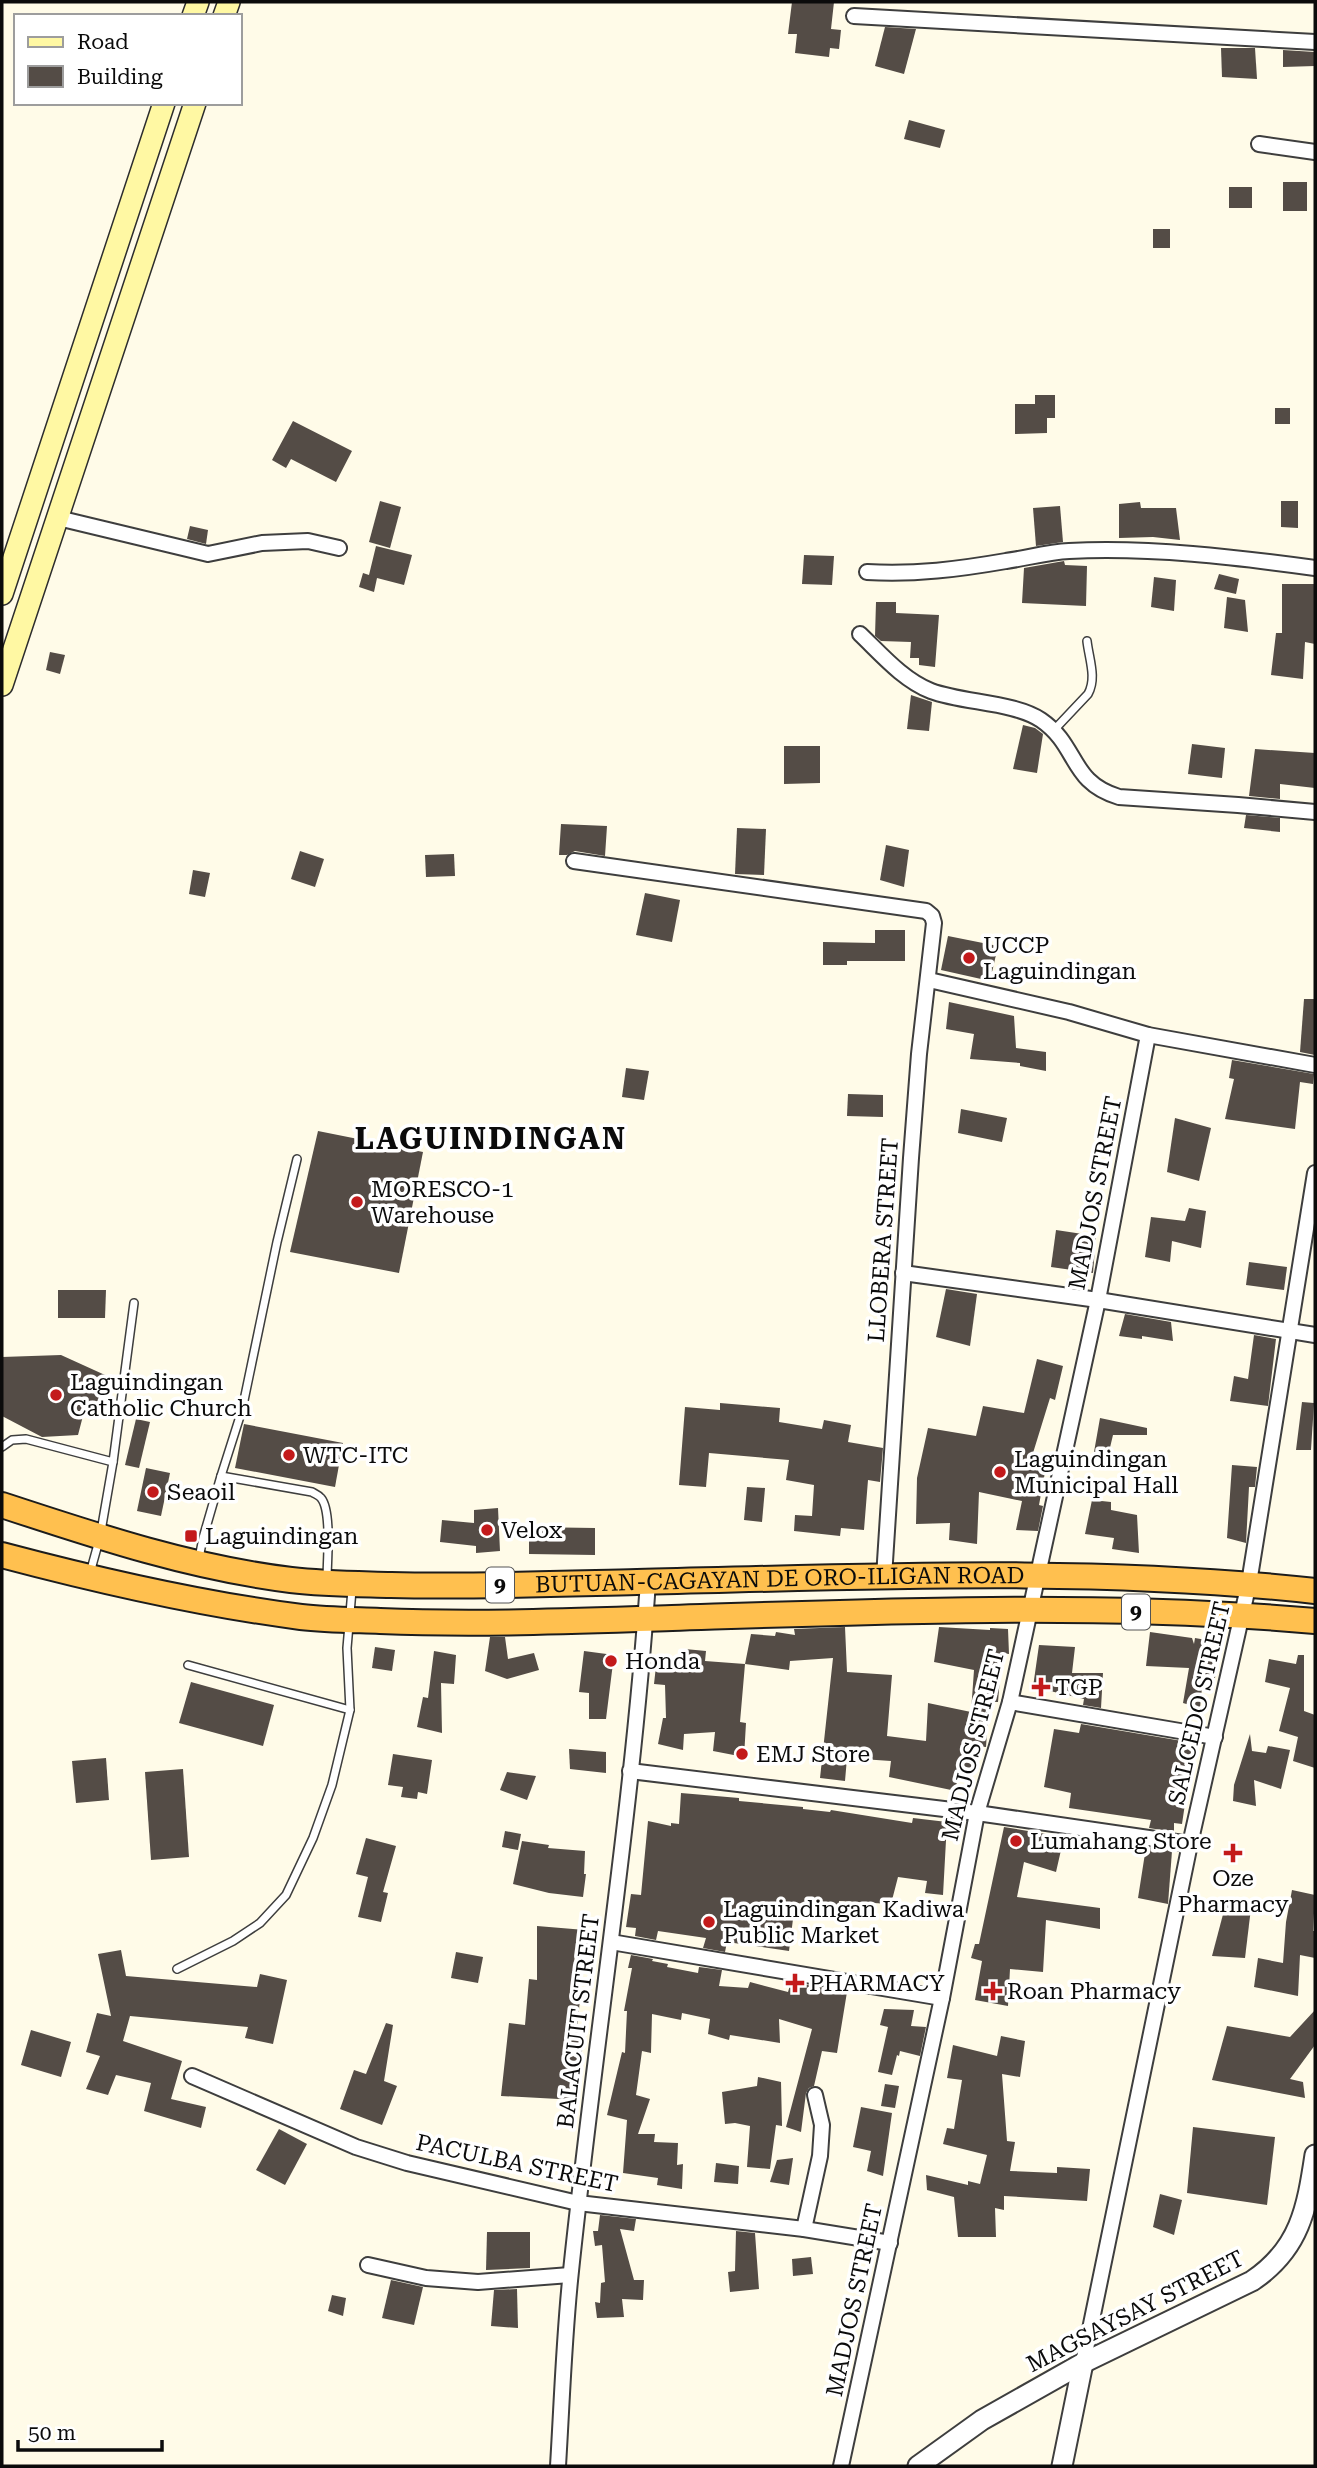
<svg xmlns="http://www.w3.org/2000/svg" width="1317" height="2468" viewBox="0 0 1317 2468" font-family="'Roboto Serif',serif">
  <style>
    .building { fill: #544c46 }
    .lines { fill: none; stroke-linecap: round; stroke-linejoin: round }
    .service-casing { stroke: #3e3e3e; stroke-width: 10 }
    .minor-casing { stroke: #3e3e3e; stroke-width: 18 }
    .tertiary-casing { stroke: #3e3e3e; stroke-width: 23 }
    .secondary-casing { stroke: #2d2d2d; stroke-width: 24 }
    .trunk-casing { stroke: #1c1c1c; stroke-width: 28 }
    .service { stroke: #fff; stroke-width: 7 }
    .minor { stroke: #fff; stroke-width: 14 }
    .tertiary { stroke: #fff; stroke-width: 19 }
    .secondary { stroke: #fff8a3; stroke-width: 21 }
    .trunk { stroke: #ffc04f; stroke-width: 24 }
    .poi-dot { fill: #c31a1b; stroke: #fff; stroke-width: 2.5 }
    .labels { text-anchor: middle; stroke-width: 7; stroke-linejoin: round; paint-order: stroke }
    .shield { fill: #fff; stroke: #545454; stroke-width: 2 }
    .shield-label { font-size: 21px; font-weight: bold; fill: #0b0b0b }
    .poi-label { font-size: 23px; fill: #0b0b0b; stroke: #fff; text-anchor: start }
    .street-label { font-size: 23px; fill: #0b0b0b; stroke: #fff }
    .district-label { font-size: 30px; font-weight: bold; letter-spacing: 2px; fill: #0b0b0b; stroke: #fff }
  </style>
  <rect width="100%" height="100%" fill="#fffbe8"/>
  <g class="building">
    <polygon points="792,2 834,2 831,29 841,30 839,49 830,48 829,57 795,53 797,34 788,34"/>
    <polygon points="885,27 916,29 904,74 875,66"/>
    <polygon points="1221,48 1255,48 1257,79 1222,77"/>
    <polygon points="1283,50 1315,52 1315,66 1283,67"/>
    <polygon points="909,120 945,130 940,148 904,139"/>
    <rect x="1283" y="182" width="24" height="29"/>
    <rect x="1229" y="187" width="23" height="21"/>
    <rect x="1153" y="229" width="17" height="19"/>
    <polygon points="1035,395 1055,395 1055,418 1047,418 1047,433 1015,434 1015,404 1035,404"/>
    <rect x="1275" y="408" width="15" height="16"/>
    <polygon points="293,421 352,451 336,482 291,459 286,468 272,460"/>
    <polygon points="380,501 401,507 390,548 369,542"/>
    <polygon points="1281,501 1298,501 1298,528 1281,527"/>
    <polygon points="1140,502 1141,508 1176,508 1180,540 1153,537 1119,538 1119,504"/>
    <polygon points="1060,506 1063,542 1036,546 1033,508"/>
    <polygon points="190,526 208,530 206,544 187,539"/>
    <polygon points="376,546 412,555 404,585 377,578 374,592 359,587 363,573 369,575"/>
    <polygon points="804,555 834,556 832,585 802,584"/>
    <polygon points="1064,561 1065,565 1087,566 1086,606 1022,603 1024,568"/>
    <polygon points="1219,574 1239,579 1236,594 1214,589"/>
    <polygon points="1154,577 1176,580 1174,611 1151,607"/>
    <polygon points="1282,584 1315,584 1315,644 1305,642 1303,679 1271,675 1276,633 1282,633"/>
    <polygon points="1227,597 1245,600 1248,632 1224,628"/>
    <polygon points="876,602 896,602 896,613 939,615 935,667 919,665 919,658 910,658 911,642 881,641 875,636"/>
    <polygon points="50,652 65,655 60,674 46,670"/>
    <polygon points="911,695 932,702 929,731 907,729"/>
    <polygon points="1023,725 1035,728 1043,734 1037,773 1013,769"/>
    <polygon points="1192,744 1225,748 1222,778 1188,774"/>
    <polygon points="784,746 820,746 820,783 784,784"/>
    <polygon points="1255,749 1315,753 1315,788 1280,784 1280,799 1249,796"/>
    <polygon points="1246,815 1280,818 1280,832 1244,828"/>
    <polygon points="561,824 607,826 605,856 575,851 567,855 559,855"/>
    <polygon points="737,828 766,829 764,875 735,874"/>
    <polygon points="886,845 909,850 904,887 880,880"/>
    <polygon points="300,851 324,859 315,887 291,879"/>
    <polygon points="454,854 455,876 426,877 425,855"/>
    <polygon points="193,870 210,873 205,897 189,894"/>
    <polygon points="645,893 680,900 672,942 636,935"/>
    <polygon points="875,930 905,930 905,961 847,961 847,965 823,965 823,942 875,943"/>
    <polygon points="948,936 998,946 990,981 941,970"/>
    <polygon points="1304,999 1315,999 1315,1055 1300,1052"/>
    <polygon points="949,1002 1014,1016 1016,1048 1046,1052 1046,1071 1020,1066 1020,1063 970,1059 974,1034 946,1029"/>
    <polygon points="1232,1060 1314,1074 1313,1084 1300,1082 1295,1129 1225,1119 1234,1079 1229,1078"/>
    <polygon points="626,1068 649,1071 644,1100 622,1097"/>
    <polygon points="848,1094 883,1095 883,1117 847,1116"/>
    <polygon points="961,1109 1007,1118 1002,1142 958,1133"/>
    <polygon points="1175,1118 1211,1128 1199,1181 1167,1172"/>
    <polygon points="318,1131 423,1152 399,1273 290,1252"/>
    <polygon points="1189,1208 1206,1211 1201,1248 1172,1241 1170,1262 1145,1257 1151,1217 1185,1221"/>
    <polygon points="1056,1230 1096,1236 1093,1273 1051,1267"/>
    <polygon points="1249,1262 1287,1267 1284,1290 1246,1285"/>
    <polygon points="946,1289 977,1294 970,1346 936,1337"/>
    <polygon points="58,1290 106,1290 105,1318 58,1318"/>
    <polygon points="1125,1314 1171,1322 1173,1341 1142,1336 1142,1339 1119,1336"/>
    <polygon points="1254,1335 1276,1339 1268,1406 1230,1401 1234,1376 1248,1379"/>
    <polygon points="61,1355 105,1375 96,1415 84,1412 78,1435 42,1437 2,1416 2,1357"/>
    <polygon points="1037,1359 1063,1366 1055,1400 1050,1398 1033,1453 1048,1456 1039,1505 1043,1506 1038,1531 1016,1530 1022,1501 979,1492 977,1544 949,1540 950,1523 916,1524 917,1478 928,1428 976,1436 983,1406 1024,1413"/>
    <polygon points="1302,1402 1314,1403 1311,1450 1296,1450"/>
    <polygon points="720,1403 780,1408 779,1422 822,1429 824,1420 851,1425 848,1442 883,1448 880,1482 868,1480 864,1530 841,1528 840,1536 794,1531 795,1515 812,1516 814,1485 786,1480 789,1460 709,1453 706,1487 679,1485 685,1407 720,1410"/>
    <polygon points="1100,1418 1147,1428 1147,1435 1113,1435 1108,1456 1094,1452"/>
    <polygon points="136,1419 150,1422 139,1468 125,1465"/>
    <polygon points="244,1424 343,1443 335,1487 235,1468"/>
    <polygon points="1232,1465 1257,1467 1255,1487 1249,1487 1246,1543 1227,1538"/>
    <polygon points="146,1468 170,1473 161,1516 137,1511"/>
    <polygon points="747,1487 765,1488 762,1522 744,1520"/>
    <polygon points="1092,1500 1111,1502 1111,1510 1137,1515 1139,1553 1112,1549 1114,1538 1085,1534"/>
    <polygon points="498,1508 500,1551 476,1553 476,1546 440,1542 442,1520 474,1523 474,1510"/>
    <polygon points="529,1527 595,1528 595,1555 529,1554"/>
    <polygon points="845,1627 847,1672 892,1675 887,1736 926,1741 928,1703 971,1712 974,1670 934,1662 939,1627 990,1630 990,1628 1008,1629 1009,1654 1002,1653 998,1702 989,1702 986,1747 973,1746 971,1772 958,1771 956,1791 889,1777 891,1761 847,1758 845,1781 820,1778 833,1658 790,1661 789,1670 745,1664 751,1634 775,1636 776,1632 795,1635 794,1629"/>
    <polygon points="1150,1632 1192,1638 1194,1644 1195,1638 1206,1640 1205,1646 1219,1649 1215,1678 1203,1677 1200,1708 1183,1703 1189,1668 1146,1666"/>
    <polygon points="490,1637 505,1637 508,1659 534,1653 539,1670 507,1679 485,1671"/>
    <polygon points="1039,1645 1075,1647 1072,1673 1103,1673 1101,1708 1083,1705 1084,1699 1033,1687"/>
    <polygon points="375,1647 395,1650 392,1671 372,1668"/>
    <polygon points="685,1649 706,1651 705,1661 745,1664 740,1722 746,1723 744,1757 713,1751 715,1732 684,1734 683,1750 658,1744 663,1718 666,1718 665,1685 654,1684 657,1657 683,1660"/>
    <polygon points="434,1651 456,1655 454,1684 441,1683 442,1733 417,1727 423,1697 428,1698"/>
    <polygon points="584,1651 614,1655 606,1719 589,1719 589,1693 579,1692"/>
    <polygon points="1298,1655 1304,1655 1304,1711 1315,1715 1315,1768 1293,1761 1298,1737 1279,1731 1290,1688 1265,1682 1269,1659 1296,1664"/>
    <polygon points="191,1682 274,1705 263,1746 179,1723"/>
    <polygon points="1081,1724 1194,1743 1182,1824 1174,1823 1174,1832 1149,1828 1151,1820 1069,1808 1071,1793 1044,1787 1054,1729 1079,1733"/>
    <polygon points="1250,1734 1252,1751 1266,1753 1268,1746 1290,1750 1281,1789 1254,1780 1256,1806 1233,1801 1234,1785"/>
    <polygon points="569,1749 606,1752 606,1773 570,1769"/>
    <polygon points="393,1754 432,1760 427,1794 418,1792 417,1799 401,1797 403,1787 388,1785"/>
    <polygon points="106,1758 109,1800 76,1803 72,1761"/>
    <polygon points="183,1769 189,1857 151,1860 145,1772"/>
    <polygon points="507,1772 536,1776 527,1800 500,1790"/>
    <polygon points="681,1793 739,1798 739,1801 803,1807 803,1809 830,1812 831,1810 912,1823 913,1818 947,1822 943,1895 925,1893 927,1881 898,1877 891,1904 839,1901 839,1906 795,1903 789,1951 727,1942 725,1952 703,1948 706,1938 658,1931 656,1940 635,1936 636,1928 626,1927 631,1894 641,1895 648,1821 671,1826 671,1823 679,1824"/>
    <polygon points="1004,1827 1064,1837 1056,1872 1024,1862 1017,1897 1100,1908 1100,1929 1046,1920 1043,1972 1010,1969 1008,2006 975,2000 982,1961 971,1958 975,1944 979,1944"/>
    <polygon points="505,1831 521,1834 518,1850 502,1847"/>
    <polygon points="366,1838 396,1846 383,1892 388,1893 381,1922 358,1917 368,1877 356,1874"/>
    <polygon points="522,1841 549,1845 548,1848 585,1851 584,1874 586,1874 583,1897 549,1893 513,1884"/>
    <polygon points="1146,1847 1172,1851 1168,1904 1138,1898"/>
    <polygon points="1292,1890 1315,1895 1313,1931 1315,1931 1315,1958 1300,1955 1298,1996 1254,1987 1258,1958 1283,1963 1286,1922"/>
    <polygon points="1226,1903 1251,1908 1245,1958 1212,1956"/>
    <polygon points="537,1926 597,1931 597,1956 575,1953 572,1986 581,1988 577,2031 584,2032 577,2100 501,2096 509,2023 525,2025 529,1979 537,1980"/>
    <polygon points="121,1950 126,1976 257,1987 260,1974 287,1980 273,2044 245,2038 248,2027 130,2016 123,2041 182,2061 171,2099 206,2107 201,2128 144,2111 151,2083 116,2075 108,2095 86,2089 100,2056 86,2052 97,2013 111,2016 98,1954"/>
    <polygon points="456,1952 483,1957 478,1983 451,1978"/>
    <polygon points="631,1955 653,1959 652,1961 668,1964 667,1967 698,1973 699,1967 722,1970 719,1986 748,1988 750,1982 788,1992 791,1982 847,1992 837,2053 822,2051 814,2086 809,2088 806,2093 801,2132 786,2127 812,2029 779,2019 780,2043 730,2035 729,2040 708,2034 710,2019 682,2013 681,2020 652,2014 651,2053 642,2051 636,2095 650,2099 638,2134 655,2134 654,2142 678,2143 677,2165 683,2164 682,2189 657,2185 658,2178 623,2173 627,2120 607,2115 622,2052 625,2053 627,2011 624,2011 632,1968 628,1968"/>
    <polygon points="884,2009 914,2010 911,2026 926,2027 920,2056 900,2051 899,2056 897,2055 892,2075 878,2072 888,2027 880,2025"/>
    <polygon points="1315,2010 1315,2045 1290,2079 1303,2082 1305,2098 1212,2080 1227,2026 1290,2037"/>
    <polygon points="386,2023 393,2025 384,2081 397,2086 382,2125 340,2109 354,2070 366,2074"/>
    <polygon points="31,2030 71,2042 61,2077 21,2065"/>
    <polygon points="1001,2036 1025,2041 1020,2077 1002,2074 1007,2141 1015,2142 1010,2171 1057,2173 1057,2167 1090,2169 1087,2201 1004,2196 1004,2210 995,2208 996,2237 958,2237 954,2197 927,2190 926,2175 968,2185 968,2181 980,2184 987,2155 943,2144 947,2128 954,2129 962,2080 947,2078 953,2045 997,2056"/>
    <polygon points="758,2077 781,2082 782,2126 776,2125 770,2169 747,2167 750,2126 735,2123 725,2124 722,2092 757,2086"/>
    <polygon points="885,2084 899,2086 895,2108 881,2106"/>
    <polygon points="861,2107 892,2113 883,2176 867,2171 871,2151 853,2147"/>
    <polygon points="1193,2127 1275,2137 1267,2205 1187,2193"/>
    <polygon points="279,2129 307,2144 285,2185 256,2170"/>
    <polygon points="793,2158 789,2185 770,2182 777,2160"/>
    <polygon points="716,2163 739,2166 738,2184 714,2182"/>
    <polygon points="1160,2194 1182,2200 1174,2235 1153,2227"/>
    <polygon points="600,2215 636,2219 634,2231 620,2229 634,2280 644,2280 643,2300 622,2299 624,2317 597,2318 595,2302 600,2303 601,2283 605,2282 602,2245 595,2246 593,2231 598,2231"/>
    <polygon points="736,2231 755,2233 759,2289 730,2292 728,2272 735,2271"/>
    <polygon points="487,2232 530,2232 530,2268 486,2270"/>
    <polygon points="811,2257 813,2274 793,2276 792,2259"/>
    <polygon points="391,2280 423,2287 414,2325 382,2318"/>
    <polygon points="517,2289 518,2328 491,2326 494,2290"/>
    <polygon points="332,2295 346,2298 343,2316 328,2311"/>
  </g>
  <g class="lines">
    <defs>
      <g id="service">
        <path d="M1054 730 1088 694C1097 678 1089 659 1087 641"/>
        <polyline points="2,1447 12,1440 26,1439 113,1462 100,1537 90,1573"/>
        <polyline points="113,1462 134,1303"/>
        <polyline points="221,1476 242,1410 277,1242 297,1159"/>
        <path d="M199 1558 203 1538 221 1476 312 1492C315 1494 319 1495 321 1498 332 1511 327 1562 327 1579"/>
        <polyline points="188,1665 350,1710"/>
        <polyline points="177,1969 233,1941 260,1923 286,1895 313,1838 332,1785 350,1710 347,1648 352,1590"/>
      </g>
      <g id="minor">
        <polyline points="854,16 1315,42"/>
        <polyline points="1259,144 1315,152"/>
        <polyline points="58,518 208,554 262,543 308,541 339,548"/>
        <path d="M867 572C914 575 960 569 1006 561 1027 558 1048 552 1069 551 1151 547 1234 557 1315 568"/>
        <path d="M860 634C881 654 903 680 931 691 963 703 1014 702 1041 720 1079 746 1069 782 1119 797L1238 805 1315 812"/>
        <polyline points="574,861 926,911 932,916 934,923 919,1054 911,1158 884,1577"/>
        <polyline points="929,980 1069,1012 1148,1035 1315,1065"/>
        <polyline points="903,1273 1098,1300 1315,1335"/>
        <polyline points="1010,1702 1215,1737"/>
        <polyline points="630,1771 977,1813 1190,1844"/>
        <polyline points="611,1942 942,1998"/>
        <polyline points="192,2076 356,2147 407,2163 578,2203 804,2229 890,2243"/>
        <polyline points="804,2229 820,2156 822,2125 815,2095"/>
        <polyline points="368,2265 426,2278 478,2282 570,2275"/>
        <polyline points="1083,2363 1190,1844 1249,1583 1315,1173"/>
        <path d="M558 2466C562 2401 564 2336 571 2271 595 2041 632 1813 648 1582"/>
        <polyline points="841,2466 942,1998 977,1813 1010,1702 1098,1300 1148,1035"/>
      </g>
      <g id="tertiary">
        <path d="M918 2466 982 2420 1083 2363 1252 2281C1300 2249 1307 2208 1315 2155"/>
        <polyline points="1062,2466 1083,2363"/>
      </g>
      <g id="secondary">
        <polyline points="193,16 198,2"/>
        <polyline points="224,16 229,2"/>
        <polyline points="2,594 164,103"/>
        <polyline points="2,685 195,103"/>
      </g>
      <g id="trunk">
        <path id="s1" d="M2 1505C96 1536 192 1568 291 1580 325 1584 358 1584 391 1585 473 1587 555 1584 637 1582 863 1577 1090 1566 1315 1591"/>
        <path d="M2 1555C100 1581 200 1604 301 1617 327 1620 354 1620 380 1621 478 1625 574 1621 672 1618 886 1611 1101 1602 1315 1621"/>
      </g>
    </defs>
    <use href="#service" class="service-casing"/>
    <use href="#minor" class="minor-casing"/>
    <use href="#tertiary" class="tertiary-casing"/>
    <use href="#secondary" class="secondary-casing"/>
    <use href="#trunk" class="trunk-casing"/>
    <use href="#service" class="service"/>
    <use href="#minor" class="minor"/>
    <use href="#tertiary" class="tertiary"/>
    <use href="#secondary" class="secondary"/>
    <use href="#trunk" class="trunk"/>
  </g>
  <g class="poi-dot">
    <circle cx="969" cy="958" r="7"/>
    <circle cx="357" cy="1202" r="7"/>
    <circle cx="56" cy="1395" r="7"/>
    <circle cx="289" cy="1455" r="7"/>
    <circle cx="1000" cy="1472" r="7"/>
    <circle cx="153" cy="1492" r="7"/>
    <circle cx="487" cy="1530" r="7"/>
    <rect x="184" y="1529" width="14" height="14" rx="3.5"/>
    <circle cx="611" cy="1661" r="7"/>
    <path d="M1037.5 1676.5h7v7h7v7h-7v7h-7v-7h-7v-7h7z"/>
    <circle cx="742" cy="1754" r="7"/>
    <circle cx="1016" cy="1841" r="7"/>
    <path d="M1229.5 1842.5h7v7h7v7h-7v7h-7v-7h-7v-7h7z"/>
    <circle cx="709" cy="1922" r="7"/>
    <path d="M791.5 1972.5h7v7h7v7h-7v7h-7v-7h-7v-7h7z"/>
    <path d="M989.5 1980.5h7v7h7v7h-7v7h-7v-7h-7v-7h7z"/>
  </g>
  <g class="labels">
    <g class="shield">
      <rect x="486" y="1567.5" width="28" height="35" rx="5"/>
      <rect x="1122" y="1594.5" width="28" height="35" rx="5"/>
    </g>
    <g class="shield-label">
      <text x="500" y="1592">9</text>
      <text x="1136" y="1619">9</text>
    </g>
    <g class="poi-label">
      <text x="983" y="953">UCCP<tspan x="983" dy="26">Laguindingan</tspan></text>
      <text x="371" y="1197">MORESCO-1<tspan x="371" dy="26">Warehouse</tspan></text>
      <text x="70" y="1390">Laguindingan<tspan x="70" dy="26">Catholic Church</tspan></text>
      <text x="303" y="1463">WTC-ITC</text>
      <text x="1014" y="1467">Laguindingan<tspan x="1014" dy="26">Municipal Hall</tspan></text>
      <text x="167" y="1500">Seaoil</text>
      <text x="501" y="1538">Velox</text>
      <text x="205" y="1544">Laguindingan</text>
      <text x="625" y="1669">Honda</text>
      <text x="1055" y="1695">TGP</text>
      <text x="756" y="1762">EMJ Store</text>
      <text x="1030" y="1849">Lumahang Store</text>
      <text x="1233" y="1886" text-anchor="middle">Oze<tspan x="1233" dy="26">Pharmacy</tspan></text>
      <text x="723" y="1917">Laguindingan Kadiwa<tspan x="723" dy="26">Public Market</tspan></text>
      <text x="809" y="1991">PHARMACY</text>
      <text x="1007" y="1999">Roan Pharmacy</text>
    </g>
    <g class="street-label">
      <text transform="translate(1095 1193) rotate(-79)" y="8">MADJOS STREET</text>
      <text transform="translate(883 1240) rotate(-86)" y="8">LLOBERA STREET</text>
      <text dy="8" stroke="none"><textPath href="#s1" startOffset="788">BUTUAN-CAGAYAN DE ORO-ILIGAN ROAD</textPath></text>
      <text transform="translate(1199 1703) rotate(-77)" y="8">SALCEDO STREET</text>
      <text transform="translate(973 1745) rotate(-76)" y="8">MADJOS STREET</text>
      <text transform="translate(578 2021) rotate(-83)" y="8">BALACUIT STREET</text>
      <text transform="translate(517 2163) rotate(12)" y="8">PACULBA STREET</text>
      <text transform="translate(854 2300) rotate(-78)" y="8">MADJOS STREET</text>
      <text transform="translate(1135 2311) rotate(-27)" y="8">MAGSAYSAY STREET</text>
    </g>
    <g class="district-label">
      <text x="491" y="1149">LAGUINDINGAN</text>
    </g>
  </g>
  <rect width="1317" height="2468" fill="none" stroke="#0b0b0b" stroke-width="7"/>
  <rect x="14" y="14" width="228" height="91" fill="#ffffff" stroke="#9d9d9d" stroke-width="2"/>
  <rect x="28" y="37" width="35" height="10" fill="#fff8a3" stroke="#9d9d9d" stroke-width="2"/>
  <text x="77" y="49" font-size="21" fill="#0b0b0b">Road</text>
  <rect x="28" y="66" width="35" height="21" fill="#544c46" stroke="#9d9d9d" stroke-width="2"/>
  <text x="77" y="84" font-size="21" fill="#0b0b0b">Building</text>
  <path d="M18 2440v10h144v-10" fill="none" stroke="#0b0b0b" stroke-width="3.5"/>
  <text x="28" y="2440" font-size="21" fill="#0b0b0b" stroke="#ffffff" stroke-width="5" paint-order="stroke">50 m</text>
</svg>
